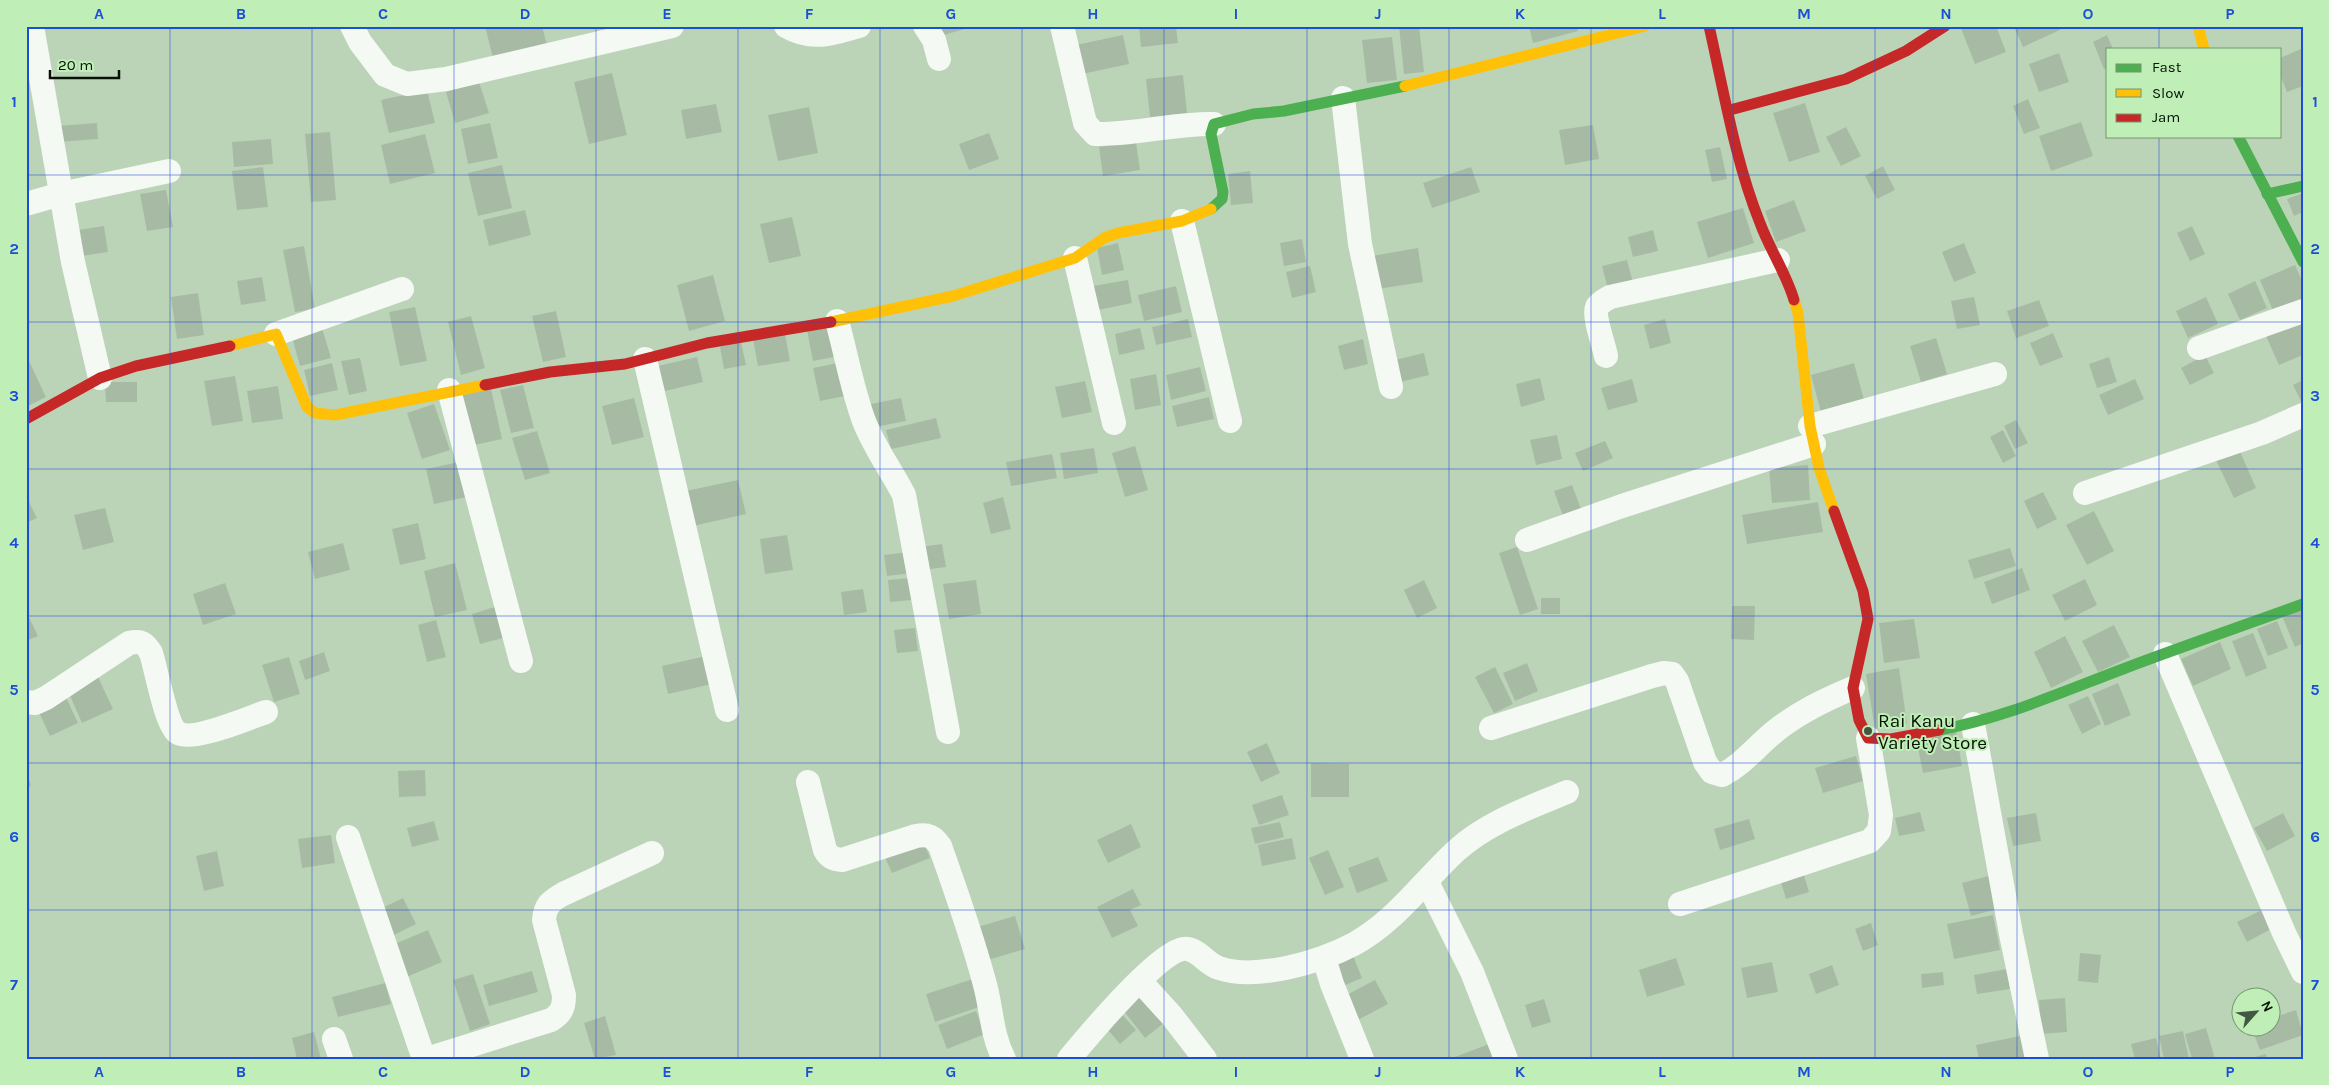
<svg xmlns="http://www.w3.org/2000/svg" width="2329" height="1085" viewBox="0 0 2329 1085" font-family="Karla,sans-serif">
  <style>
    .building { fill: #a7bba4 }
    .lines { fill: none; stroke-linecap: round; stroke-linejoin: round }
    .street { stroke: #f5f9f4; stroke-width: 24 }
    .fast { stroke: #4caf50; stroke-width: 11 }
    .slow { stroke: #ffc107; stroke-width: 11 }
    .jam { stroke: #c62828; stroke-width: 11 }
    .grid { fill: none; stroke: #1d4ed8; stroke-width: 1; stroke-opacity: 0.55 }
    .poi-dot { fill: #445742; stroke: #bfeeb7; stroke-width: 2 }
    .labels { text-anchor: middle; stroke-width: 4; stroke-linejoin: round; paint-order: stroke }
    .poi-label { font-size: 19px; fill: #041302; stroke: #bfeeb7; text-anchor: start }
    .neatline { fill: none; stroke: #1d4ed8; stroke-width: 2 }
    .grid-label { font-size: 16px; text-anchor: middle; font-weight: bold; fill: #1d4ed8 }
  </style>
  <rect width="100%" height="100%" fill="#bbd4b8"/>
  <g class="building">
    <polygon points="485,26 542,26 548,49 494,62"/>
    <polygon points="941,26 971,26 971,27 944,35"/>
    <polygon points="1139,26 1176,26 1178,43 1141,47"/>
    <polygon points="1399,26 1419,26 1424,72 1404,74"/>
    <polygon points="1529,26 1577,26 1578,31 1533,43"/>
    <polygon points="1960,26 1996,26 2006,52 1975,64"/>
    <polygon points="2020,26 2058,26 2060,30 2023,47 2015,29"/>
    <polygon points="1123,35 1129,64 1082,74 1076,45"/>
    <polygon points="2107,35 2113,49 2108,49 2108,68 2104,69 2093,42"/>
    <polygon points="1392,37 1397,80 1367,83 1362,40"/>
    <polygon points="2303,48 2303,86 2287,92 2280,75 2280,58"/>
    <polygon points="2059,53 2069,82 2039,92 2029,64"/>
    <polygon points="612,73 627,135 589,144 574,82"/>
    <polygon points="1183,75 1187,113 1150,117 1146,79"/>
    <polygon points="479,82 489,113 455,123 446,92"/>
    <polygon points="427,90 435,123 389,133 381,100"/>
    <polygon points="2028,99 2040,128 2024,134 2013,106"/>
    <polygon points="1805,103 1820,152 1789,162 1773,113"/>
    <polygon points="716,104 722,132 686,139 681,110"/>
    <polygon points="809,107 818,153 778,161 768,115"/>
    <polygon points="2081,122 2093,156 2051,171 2039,136"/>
    <polygon points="97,123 98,139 57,142 56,126"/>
    <polygon points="490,123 498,158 468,164 461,129"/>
    <polygon points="1593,125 1599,159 1565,165 1559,130"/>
    <polygon points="1846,127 1861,156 1841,166 1826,137"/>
    <polygon points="330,132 336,200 311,202 305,134"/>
    <polygon points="989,133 999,159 969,170 959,144"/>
    <polygon points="425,134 435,173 390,184 381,145"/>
    <polygon points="271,139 273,164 234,167 232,142"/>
    <polygon points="1136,142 1140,170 1103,176 1099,147"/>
    <polygon points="1720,147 1727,179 1712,182 1705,150"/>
    <polygon points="502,165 512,208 478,216 468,173"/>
    <polygon points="1883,166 1895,190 1877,199 1865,176"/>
    <polygon points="263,167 268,207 237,210 232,171"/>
    <polygon points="1471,167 1480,192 1432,208 1423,183"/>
    <polygon points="1250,171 1253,203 1231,205 1228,174"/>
    <polygon points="166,190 173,227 147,231 140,194"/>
    <polygon points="2303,193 2303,212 2294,216 2287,199"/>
    <polygon points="1794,200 1806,231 1776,242 1765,211"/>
    <polygon points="1743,208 1754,243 1708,258 1697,222"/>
    <polygon points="525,210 531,235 489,246 483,220"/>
    <polygon points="792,217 801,256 769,263 760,224"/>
    <polygon points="104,226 108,252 75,257 71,231"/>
    <polygon points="2192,226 2205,254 2190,261 2177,233"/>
    <polygon points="1653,230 1658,251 1633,257 1628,237"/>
    <polygon points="1302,239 1306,262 1284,266 1280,243"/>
    <polygon points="1118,243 1124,270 1102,275 1097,248"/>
    <polygon points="1964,243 1976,273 1954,282 1942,252"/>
    <polygon points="304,246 315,309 295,312 283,250"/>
    <polygon points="1418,248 1423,282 1377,289 1372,256"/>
    <polygon points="1627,260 1633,283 1608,289 1602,266"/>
    <polygon points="2295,265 2303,283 2303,299 2273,311 2260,280"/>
    <polygon points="1310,266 1316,292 1292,298 1286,272"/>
    <polygon points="713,275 725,321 689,331 677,285"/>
    <polygon points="262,277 266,301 241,305 237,281"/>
    <polygon points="1128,280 1132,303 1098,310 1093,286"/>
    <polygon points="2255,281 2267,308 2240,320 2228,294"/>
    <polygon points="1176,286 1182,312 1144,321 1138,295"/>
    <polygon points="198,293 204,335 177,339 171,297"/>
    <polygon points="1974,297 1980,325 1957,329 1951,301"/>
    <polygon points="2206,297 2218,324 2188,338 2176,311"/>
    <polygon points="2039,300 2049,326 2016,338 2007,311"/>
    <polygon points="415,307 427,361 400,366 389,312"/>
    <polygon points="556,311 566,357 543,362 532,316"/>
    <polygon points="471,316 485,368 461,375 448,322"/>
    <polygon points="2303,317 2303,355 2279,365 2265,334"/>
    <polygon points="1188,319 1192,337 1156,345 1152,327"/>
    <polygon points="1665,319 1671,343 1650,349 1644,325"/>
    <polygon points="827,326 834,357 813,361 807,330"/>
    <polygon points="322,328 331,358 300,366 292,337"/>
    <polygon points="1140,328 1145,349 1119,355 1115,334"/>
    <polygon points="2053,333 2063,357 2040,366 2030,343"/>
    <polygon points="785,334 790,361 758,366 753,339"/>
    <polygon points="1936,338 1947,374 1921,382 1910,346"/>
    <polygon points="1363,339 1368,364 1344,370 1338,346"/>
    <polygon points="741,342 746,365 724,369 720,347"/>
    <polygon points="1424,353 1429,375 1400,382 1395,360"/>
    <polygon points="2205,355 2214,373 2190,385 2181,368"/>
    <polygon points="697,357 703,382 665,391 658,366"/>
    <polygon points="2109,357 2117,382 2097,388 2089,364"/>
    <polygon points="360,358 367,391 349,395 341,361"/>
    <polygon points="29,361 46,397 26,407 26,362"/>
    <polygon points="332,363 338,390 310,396 304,370"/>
    <polygon points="838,363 845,396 820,401 813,368"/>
    <polygon points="1854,363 1864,400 1821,412 1811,375"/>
    <polygon points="1200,367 1206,391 1171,400 1166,375"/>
    <polygon points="1156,374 1161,405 1135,410 1130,379"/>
    <polygon points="235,376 243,421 212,426 204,381"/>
    <polygon points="1540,378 1545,400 1521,407 1516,384"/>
    <polygon points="1632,379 1638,402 1608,410 1601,388"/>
    <polygon points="2135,379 2144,399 2108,415 2099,395"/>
    <polygon points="2303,380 2303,400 2301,401 2293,385"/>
    <polygon points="1085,381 1092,412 1062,418 1055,387"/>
    <polygon points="105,382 137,382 137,402 106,402"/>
    <polygon points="523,385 534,428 511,433 500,390"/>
    <polygon points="278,386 283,419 252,423 247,391"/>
    <polygon points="491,389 502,439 470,446 459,396"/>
    <polygon points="1209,397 1214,419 1177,427 1172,406"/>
    <polygon points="634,398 644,437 612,445 602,406"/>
    <polygon points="901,398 906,421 870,428 866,405"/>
    <polygon points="434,404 450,450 422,459 407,413"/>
    <polygon points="936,418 941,438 891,449 886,430"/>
    <polygon points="2016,420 2028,443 2015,449 2004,426"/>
    <polygon points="2003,430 2016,456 2003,463 1990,437"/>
    <polygon points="537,431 550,473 525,480 512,438"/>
    <polygon points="1557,435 1562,459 1536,465 1530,440"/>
    <polygon points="1605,441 1613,458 1583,471 1575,453"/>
    <polygon points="1135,446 1148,490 1125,497 1112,453"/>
    <polygon points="2238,447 2256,488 2234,498 2215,458"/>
    <polygon points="1094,448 1098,473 1064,479 1060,453"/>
    <polygon points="1052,454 1057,478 1011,486 1006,462"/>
    <polygon points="459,462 467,497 434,504 426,469"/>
    <polygon points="1808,465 1810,500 1772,503 1769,468"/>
    <polygon points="738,480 746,514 693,526 686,491"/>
    <polygon points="1572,485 1581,509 1563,516 1554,491"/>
    <polygon points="2043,492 2057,519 2037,529 2024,501"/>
    <polygon points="26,496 37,518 26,523"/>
    <polygon points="1003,497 1011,529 991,534 983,503"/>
    <polygon points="1818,502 1823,532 1747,544 1742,515"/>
    <polygon points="105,508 114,542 83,550 74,515"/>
    <polygon points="2094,511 2114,551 2087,565 2066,525"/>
    <polygon points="418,523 426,559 400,565 392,529"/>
    <polygon points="787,535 793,570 765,574 760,539"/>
    <polygon points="343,543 350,570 315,579 308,552"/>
    <polygon points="942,544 946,567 923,570 920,547"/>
    <polygon points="1517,547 1538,609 1520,615 1499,553"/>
    <polygon points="2010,548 2016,566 1974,579 1968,560"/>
    <polygon points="909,552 912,573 887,576 884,555"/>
    <polygon points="455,563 467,610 435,617 424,571"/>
    <polygon points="2022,568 2030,590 1992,604 1984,582"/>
    <polygon points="910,578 912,600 890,602 888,580"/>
    <polygon points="2085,579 2097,605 2065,621 2052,595"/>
    <polygon points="976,580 981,614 949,619 943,584"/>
    <polygon points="1424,580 1437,608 1417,618 1404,590"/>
    <polygon points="225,583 236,614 203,625 193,594"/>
    <polygon points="863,589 867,612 844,615 841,592"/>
    <rect x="1541" y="598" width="19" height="16"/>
    <polygon points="1732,606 1755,606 1754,640 1731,639"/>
    <polygon points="495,607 503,638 480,644 472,614"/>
    <polygon points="2303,607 2303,643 2295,647 2282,616"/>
    <polygon points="26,611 38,636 26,641"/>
    <polygon points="1914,619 1920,658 1884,663 1879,623"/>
    <polygon points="436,620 446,657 427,662 418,625"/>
    <polygon points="2277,621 2288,648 2268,656 2257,629"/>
    <polygon points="2114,625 2130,657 2098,672 2082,641"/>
    <polygon points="915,628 918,651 897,653 894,630"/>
    <polygon points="2253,633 2267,668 2246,677 2232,641"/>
    <polygon points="2065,636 2083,672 2051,688 2034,652"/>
    <polygon points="2220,642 2231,669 2193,686 2181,659"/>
    <polygon points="324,652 330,671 305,680 299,661"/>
    <polygon points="706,656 712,684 668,694 662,666"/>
    <polygon points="289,657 300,694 274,702 262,665"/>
    <polygon points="1527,663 1538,691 1515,701 1503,673"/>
    <polygon points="1495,667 1513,704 1494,713 1475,677"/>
    <polygon points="1899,668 1907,724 1875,729 1866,674"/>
    <polygon points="97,675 113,709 82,723 67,689"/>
    <polygon points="2118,683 2131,715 2105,726 2092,694"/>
    <polygon points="64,693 78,723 50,736 36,706"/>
    <polygon points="2088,696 2101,724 2082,734 2068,705"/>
    <polygon points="1956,731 1962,766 1923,773 1916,738"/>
    <polygon points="1267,743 1280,773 1261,782 1247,752"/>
    <polygon points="1856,756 1863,781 1823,793 1815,768"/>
    <polygon points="1311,763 1349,764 1349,797 1311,797"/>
    <polygon points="26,770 31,786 26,787"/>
    <polygon points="425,770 426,796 399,797 398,771"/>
    <polygon points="1282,795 1289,815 1259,825 1252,805"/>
    <polygon points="1920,812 1925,831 1899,836 1895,818"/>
    <polygon points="2036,813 2041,841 2013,846 2007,818"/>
    <polygon points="2283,813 2295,836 2267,851 2254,828"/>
    <polygon points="1749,819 1755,839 1720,850 1714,829"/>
    <polygon points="434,821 439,840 412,847 407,828"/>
    <polygon points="1280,822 1284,837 1255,844 1251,828"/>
    <polygon points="1131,824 1141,847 1108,863 1097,840"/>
    <polygon points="331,835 335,863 302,868 298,839"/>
    <polygon points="922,838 930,858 892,873 883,853"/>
    <polygon points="1292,838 1296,859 1262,866 1258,845"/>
    <polygon points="1328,850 1344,887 1325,895 1309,858"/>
    <polygon points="217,851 224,886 204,891 196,856"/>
    <polygon points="1378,857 1388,881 1357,893 1348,868"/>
    <polygon points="1803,872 1809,892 1786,899 1780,879"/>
    <polygon points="1992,875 2001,908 1971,916 1962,883"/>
    <polygon points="1133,889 1141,905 1130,910 1138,926 1112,938 1097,907"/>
    <polygon points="403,898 416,924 390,937 378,910"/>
    <polygon points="2264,909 2273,928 2247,942 2237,922"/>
    <polygon points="1993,915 2000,950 1954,959 1947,924"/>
    <polygon points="1015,916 1025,949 984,961 974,928"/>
    <polygon points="1871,923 1878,945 1863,951 1855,929"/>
    <polygon points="428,930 442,962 404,978 390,946"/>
    <polygon points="1352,953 1362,978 1343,986 1333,961"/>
    <polygon points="2080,953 2101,955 2098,983 2078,981"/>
    <polygon points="1676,958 1685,985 1647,997 1639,970"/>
    <polygon points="1772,962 1778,992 1747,998 1741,968"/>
    <polygon points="1832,965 1839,985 1816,994 1809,974"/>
    <polygon points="2007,969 2010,989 1977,994 1974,975"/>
    <polygon points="532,971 538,992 489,1006 483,985"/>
    <polygon points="1943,972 1944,985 1922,988 1921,974"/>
    <polygon points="473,974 490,1024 470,1031 453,980"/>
    <polygon points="973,979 982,1006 935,1022 926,994"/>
    <polygon points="1375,980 1388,1004 1356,1021 1343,997"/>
    <polygon points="385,983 391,1004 338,1017 332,997"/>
    <polygon points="1140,990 1165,1022 1145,1038 1120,1006"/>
    <polygon points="2065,998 2067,1032 2041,1034 2039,1000"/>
    <polygon points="1544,999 1551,1022 1532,1028 1525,1005"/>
    <polygon points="1118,1010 1136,1030 1120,1044 1102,1023"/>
    <polygon points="2296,1010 2303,1035 2260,1050 2252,1028 2272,1028 2272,1018"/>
    <polygon points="976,1011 985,1034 947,1049 938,1025"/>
    <polygon points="605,1016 616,1055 595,1059 584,1023"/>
    <polygon points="2206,1028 2215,1059 2192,1059 2185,1034"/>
    <polygon points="2183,1031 2189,1059 2164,1059 2159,1036"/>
    <polygon points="314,1032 321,1059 297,1059 292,1038"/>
    <polygon points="2025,1035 2036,1056 2024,1059 1979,1059 1976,1045"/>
    <polygon points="2156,1038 2161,1059 2135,1059 2131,1044"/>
    <polygon points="1489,1044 1494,1059 1456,1059 1455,1057"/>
    <polygon points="2266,1054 2267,1059 2251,1059 2251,1058"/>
  </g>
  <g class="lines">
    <g class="street">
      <polyline points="32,26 73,262 100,378"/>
      <polyline points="352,26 360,42 385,75 407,84 446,79 672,26"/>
      <path d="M786 26C812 41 832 34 859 26"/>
      <polyline points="925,26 934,40 939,59"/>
      <path d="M1062 26 1085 123 1095 134C1135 135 1175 123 1214 124"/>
      <polyline points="1343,98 1360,244 1391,387"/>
      <polyline points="26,204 61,194 169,171"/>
      <polyline points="1182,221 1230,421"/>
      <polyline points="1075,258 1114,423"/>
      <path d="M837 321C846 353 852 389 864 421 874 447 891 470 904 495L948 732"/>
      <polyline points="276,334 402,289"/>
      <polyline points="2199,348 2303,311"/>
      <path d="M1606 356C1604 345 1593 316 1597 307 1600 302 1605 300 1610 297L1778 260"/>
      <polyline points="645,359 727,710"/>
      <polyline points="449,390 521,661"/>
      <polyline points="1810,426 1995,374"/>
      <polyline points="2085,493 2262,433 2303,415"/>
      <polyline points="1527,540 1622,506 1814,444"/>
      <polyline points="2165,654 2284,933 2303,972"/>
      <path d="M26 702 35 703 46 698 129 643C141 640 145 643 151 653 156 668 166 726 178 733 193 742 248 718 266 712"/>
      <polyline points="1973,724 2011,934 2037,1059"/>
      <path d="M1491 728 1652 676 1664 673 1672 674 1677 681 1705 762 1712 772 1722 775C1742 765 1755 748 1773 733 1797 713 1824 700 1853 688"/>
      <path d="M808 782 825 850C829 857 833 859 842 860L916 836C928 834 933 836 940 846 956 891 972 936 984 981 992 1008 991 1034 1004 1059"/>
      <polyline points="348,837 424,1059"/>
      <polyline points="1427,882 1472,972 1506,1059"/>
      <polyline points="1680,904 1870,841 1879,831 1881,815 1868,738"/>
      <polyline points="1324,958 1332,984 1362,1059"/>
      <polyline points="1140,981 1171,1015 1205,1059"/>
      <polyline points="334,1039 341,1059"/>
      <path d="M427 1059 551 1020C562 1013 564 1007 564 995L544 920C545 905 551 901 563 894L652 853"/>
      <path d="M1069 1059C1088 1036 1157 953 1183 949 1197 947 1206 964 1219 968 1256 981 1320 962 1354 944 1395 922 1423 881 1457 850 1488 822 1529 808 1567 792"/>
    </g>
    <g class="fast">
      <polyline points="2238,136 2303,262"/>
      <polyline points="2267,194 2303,186"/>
      <polyline points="1211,209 1222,199 1223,192 1211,134 1214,124 1253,114 1284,111 1405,86"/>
      <path d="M1939 730C2004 718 2062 692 2123 669 2183 646 2243 626 2303 604"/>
    </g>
    <g class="slow">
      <polyline points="2198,26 2204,49"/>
      <polyline points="1405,86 1645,26"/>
      <polyline points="1794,300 1798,313 1810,426 1819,468 1834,511"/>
      <polyline points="831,322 953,296 1075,258 1104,238 1118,233 1182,221 1211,209"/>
      <polyline points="230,346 276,334 307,407 315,413 335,415 485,385"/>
    </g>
    <g class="jam">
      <path d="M1709 26C1724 92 1735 161 1760 223 1770 250 1786 273 1794 300"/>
      <polyline points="1730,110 1846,79 1906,51 1945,26"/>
      <polyline points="485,385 550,372 625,364 707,343 831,322"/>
      <polyline points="26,419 100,378 136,366 230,346"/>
      <polyline points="1834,511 1863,591 1868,619 1853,688 1859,720 1868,738 1891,739 1939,730"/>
    </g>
  </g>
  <path class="grid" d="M170 26V1059M312 26V1059M454 26V1059M596 26V1059M738 26V1059M880 26V1059M1022 26V1059M1164 26V1059M1307 26V1059M1449 26V1059M1591 26V1059M1733 26V1059M1875 26V1059M2017 26V1059M2159 26V49M2159 136V1059M26 175H2303M26 322H2303M26 469H2303M26 616H2303M26 763H2303M26 910H2303"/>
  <circle class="poi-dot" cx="1868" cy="731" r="5"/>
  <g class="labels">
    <g class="poi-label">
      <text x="1878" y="727">Rai Kanu<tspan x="1878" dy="22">Variety Store</tspan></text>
    </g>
  </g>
  <rect width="2329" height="1085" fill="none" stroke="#bfeeb7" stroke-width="55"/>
  <rect x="2106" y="48" width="175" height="90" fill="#bfeeb7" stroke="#74966f"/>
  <rect x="2116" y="64" width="25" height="8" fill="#4caf50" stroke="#74966f"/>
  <text x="2152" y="72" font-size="15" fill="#041302">Fast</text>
  <rect x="2116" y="89" width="25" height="8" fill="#ffc107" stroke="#74966f"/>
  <text x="2152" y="98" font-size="15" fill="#041302">Slow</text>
  <rect x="2116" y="114" width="25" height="8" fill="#c62828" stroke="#74966f"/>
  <text x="2152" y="122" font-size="15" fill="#041302">Jam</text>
  <g transform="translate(2256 1012) rotate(63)"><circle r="24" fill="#bfeeb7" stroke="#74966f"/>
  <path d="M0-4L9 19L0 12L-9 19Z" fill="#445742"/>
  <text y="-8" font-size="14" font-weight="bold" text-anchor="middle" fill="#041302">N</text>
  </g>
  <path d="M50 70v8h69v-8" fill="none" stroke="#041302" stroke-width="2.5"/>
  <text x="58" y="70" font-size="15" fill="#041302" stroke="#bfeeb7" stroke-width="4" paint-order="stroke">20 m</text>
  <rect x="28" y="28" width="2274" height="1030" class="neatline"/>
  <g class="grid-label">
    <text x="99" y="19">A</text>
    <text x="241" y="19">B</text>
    <text x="383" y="19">C</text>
    <text x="525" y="19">D</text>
    <text x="667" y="19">E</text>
    <text x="809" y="19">F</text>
    <text x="951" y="19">G</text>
    <text x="1093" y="19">H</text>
    <text x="1236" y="19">I</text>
    <text x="1378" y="19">J</text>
    <text x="1520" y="19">K</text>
    <text x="1662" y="19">L</text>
    <text x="1804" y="19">M</text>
    <text x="1946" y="19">N</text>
    <text x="2088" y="19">O</text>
    <text x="2230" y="19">P</text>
    <text x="14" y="107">1</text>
    <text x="2315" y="107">1</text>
    <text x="14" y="254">2</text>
    <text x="2315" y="254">2</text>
    <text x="14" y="401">3</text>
    <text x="2315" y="401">3</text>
    <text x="14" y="548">4</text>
    <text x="2315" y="548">4</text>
    <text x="14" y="695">5</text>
    <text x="2315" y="695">5</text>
    <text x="14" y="842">6</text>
    <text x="2315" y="842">6</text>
    <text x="14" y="990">7</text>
    <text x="2315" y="990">7</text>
    <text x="99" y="1077">A</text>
    <text x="241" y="1077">B</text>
    <text x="383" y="1077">C</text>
    <text x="525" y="1077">D</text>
    <text x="667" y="1077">E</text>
    <text x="809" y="1077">F</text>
    <text x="951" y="1077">G</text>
    <text x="1093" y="1077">H</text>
    <text x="1236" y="1077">I</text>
    <text x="1378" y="1077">J</text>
    <text x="1520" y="1077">K</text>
    <text x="1662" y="1077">L</text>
    <text x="1804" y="1077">M</text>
    <text x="1946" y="1077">N</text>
    <text x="2088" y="1077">O</text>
    <text x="2230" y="1077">P</text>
  </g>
</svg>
